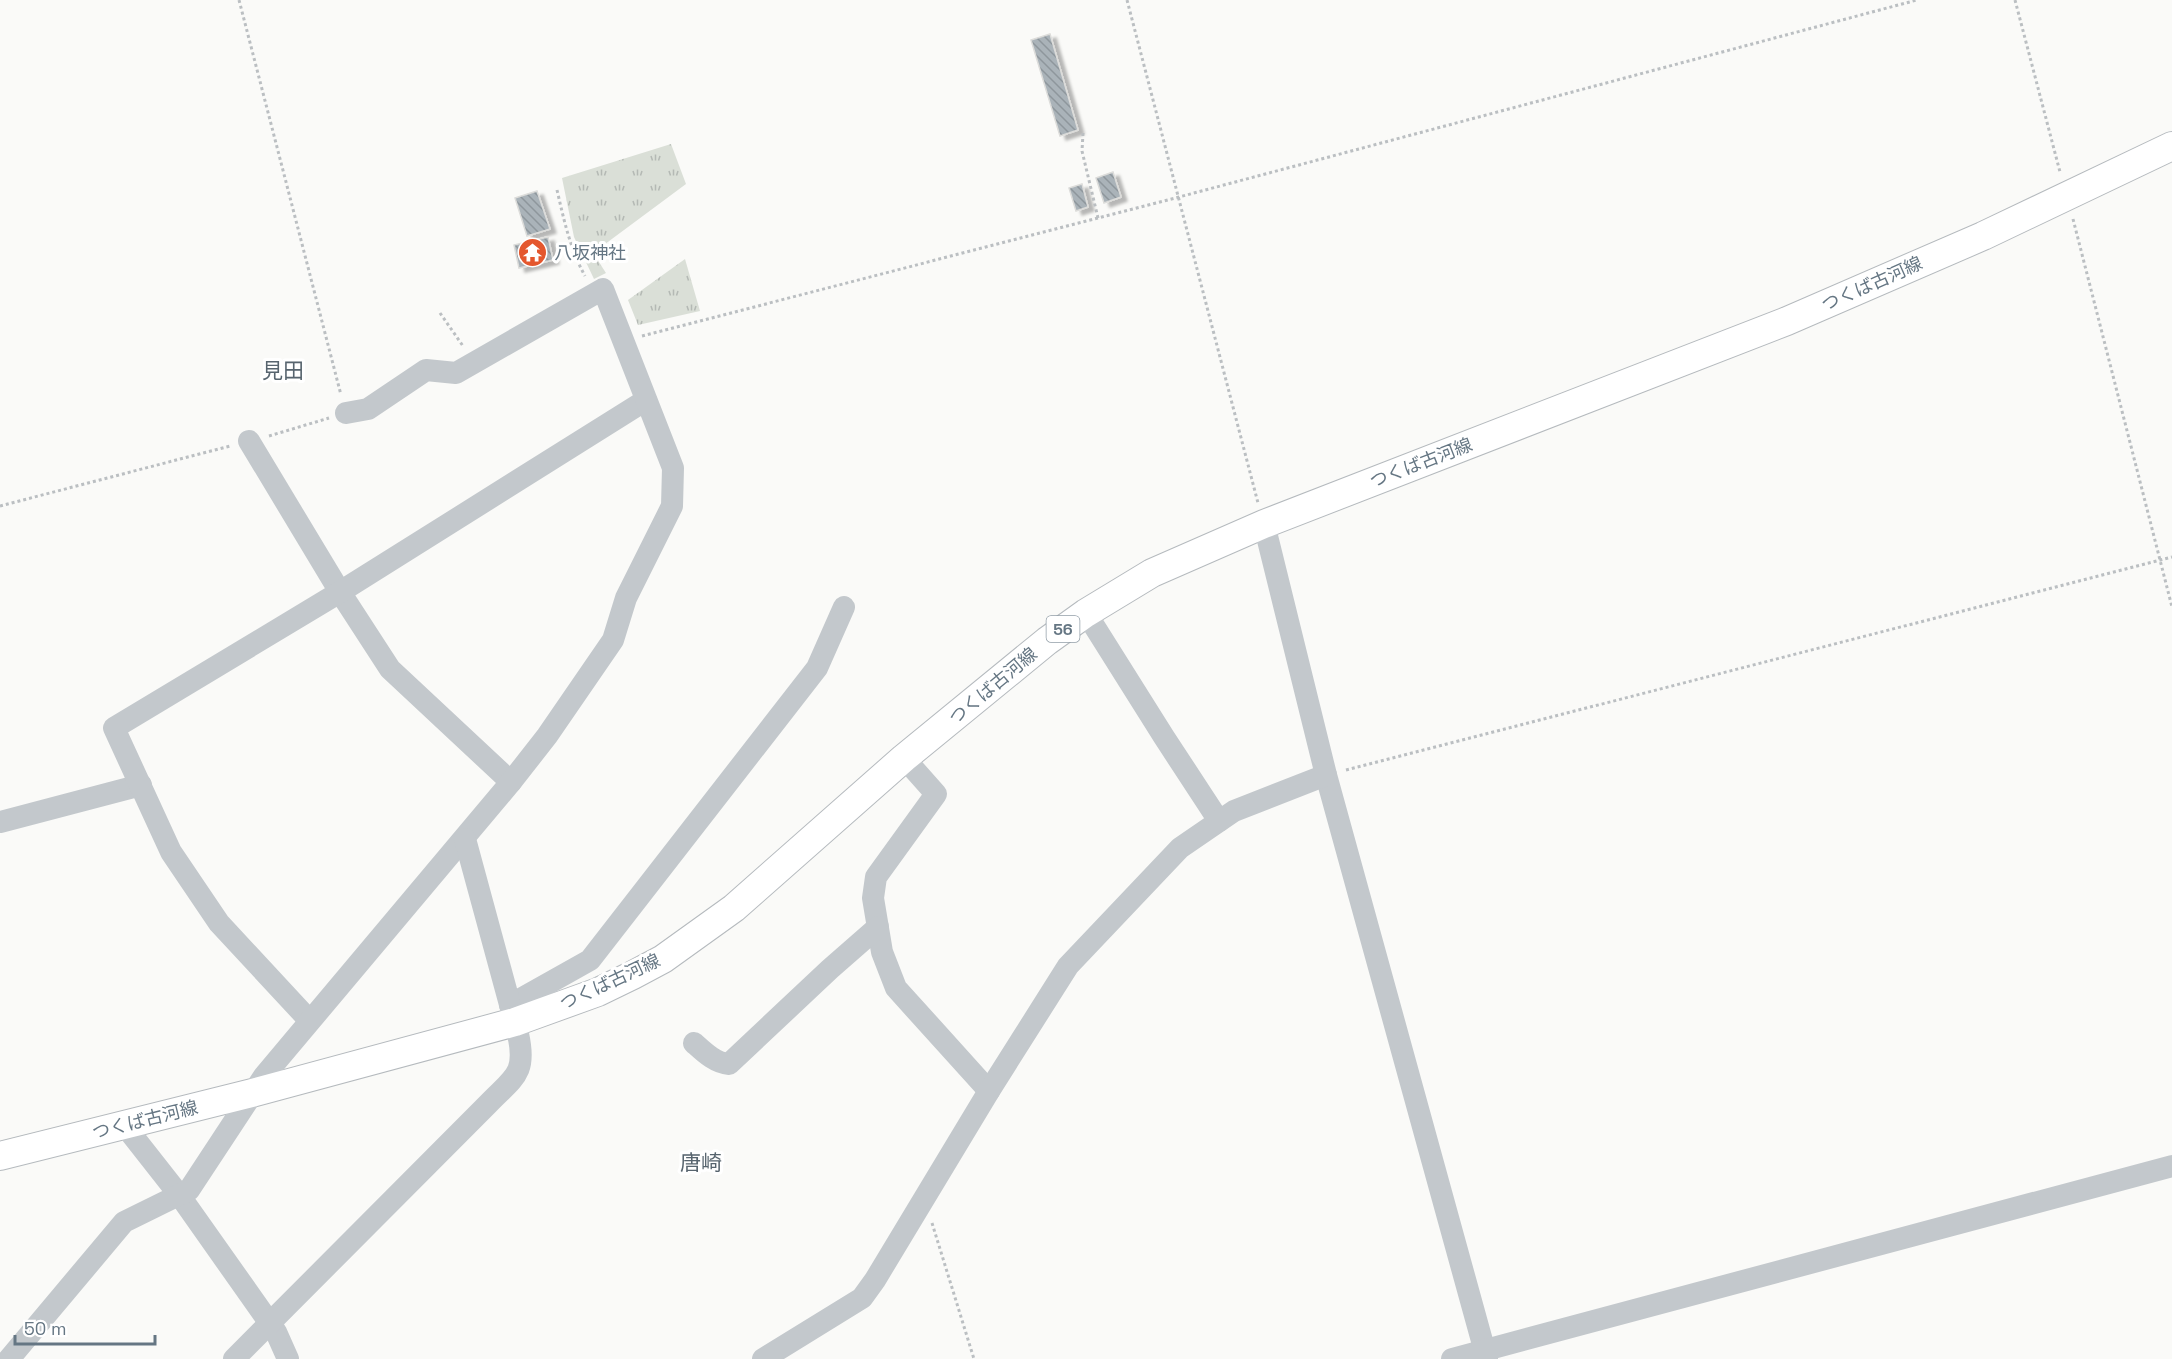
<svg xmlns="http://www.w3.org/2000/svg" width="2172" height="1359" viewBox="0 0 2172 1359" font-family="'Space Grotesk','Noto Sans JP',sans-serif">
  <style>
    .grass { fill: url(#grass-tufts) }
    .building { fill: url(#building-back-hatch); stroke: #dcdcda; stroke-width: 1.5; filter: url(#shadow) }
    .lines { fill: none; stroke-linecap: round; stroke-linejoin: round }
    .major-casing { stroke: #b5babe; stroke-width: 30 }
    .path { stroke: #bbbfc2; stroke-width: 3; stroke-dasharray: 3 3; stroke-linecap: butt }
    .minor { stroke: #c3c8cc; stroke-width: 22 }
    .major { stroke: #fff; stroke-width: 28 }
    .labels { text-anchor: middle; stroke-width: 6; stroke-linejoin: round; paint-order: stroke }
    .shield { fill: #fff; stroke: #939fa8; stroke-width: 1.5 }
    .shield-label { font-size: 16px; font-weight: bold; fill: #657683 }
    .poi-label { font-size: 18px; fill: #657683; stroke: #fff; text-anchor: start }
    .street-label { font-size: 18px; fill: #657683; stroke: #fff }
    .quarter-label { font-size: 21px; fill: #57646e; stroke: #fff }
  </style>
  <defs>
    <pattern id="grass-tufts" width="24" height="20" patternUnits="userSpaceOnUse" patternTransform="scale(1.5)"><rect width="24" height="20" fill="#dadfd7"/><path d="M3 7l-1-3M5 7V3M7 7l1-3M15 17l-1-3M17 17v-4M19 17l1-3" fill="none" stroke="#b4b9b4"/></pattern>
    <pattern id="building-back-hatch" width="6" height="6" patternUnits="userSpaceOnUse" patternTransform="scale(1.5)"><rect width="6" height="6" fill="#aab3b9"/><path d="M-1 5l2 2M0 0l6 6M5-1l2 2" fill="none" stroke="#8e969c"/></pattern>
    <filter id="shadow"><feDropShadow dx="6" dy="4" stdDeviation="1.5" flood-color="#0004"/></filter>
  </defs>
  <rect width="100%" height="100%" fill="#fafaf8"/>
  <g class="grass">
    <polygon points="671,144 686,184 593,253 606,273 594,279 574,237 562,178"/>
    <polygon points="685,259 700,311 638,325 628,300"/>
  </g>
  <g class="building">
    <polygon points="1050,34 1078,130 1060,136 1031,40"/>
    <polygon points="1113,172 1121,197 1104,203 1096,178"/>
    <polygon points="1082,184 1088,207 1076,211 1069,188"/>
    <polygon points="537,191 550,229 527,236 515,198"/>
    <polygon points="548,237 553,260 519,268 514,245"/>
  </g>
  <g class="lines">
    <defs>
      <polyline id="major" points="0,1156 252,1093 515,1022 598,992 633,975 663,959 734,908 904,758 1047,641 1086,613 1152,573 1264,524 1787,321 1983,236 2172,146"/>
    </defs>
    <use href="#major" class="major-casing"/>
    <g class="path">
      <polyline points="239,0 341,395"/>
      <polyline points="1127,0 1258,503"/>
      <polyline points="2015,0 2060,172"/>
      <polyline points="1083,133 1082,151 1098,218"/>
      <path d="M557 190C564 220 570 249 585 276"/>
      <polyline points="2073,219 2172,607"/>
      <polyline points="440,313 463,346"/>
      <polyline points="642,336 1179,197 1917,0"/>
      <polyline points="269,436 329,418"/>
      <polyline points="0,506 230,446"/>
      <polyline points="1346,770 2172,557"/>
      <polyline points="932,1223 974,1359"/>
    </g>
    <g class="minor">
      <polyline points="249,441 340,592 390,669 511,782"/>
      <polyline points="1264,524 1326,775 1487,1359"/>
      <polyline points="1086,613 1164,737 1219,821"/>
      <polyline points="904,758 936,794 876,877 873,898 882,952 896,988 989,1091"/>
      <polyline points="0,822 141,785"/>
      <polyline points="510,1005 590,960 817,668 844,607"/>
      <polyline points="309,1020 219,923 171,852 114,728 340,592 646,400"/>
      <path d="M694 1043C704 1052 715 1063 729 1064L830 969 878 927"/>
      <polyline points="125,1126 180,1196 276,1332 288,1359"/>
      <polyline points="9,1359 124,1222 189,1190 264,1076 511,782 547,736 613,640 626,598 672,506 673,468 603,289 456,373 426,370 368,409 346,413"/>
      <path d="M234 1359 488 1104C514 1077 527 1074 518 1034L465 839"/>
      <polyline points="763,1359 862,1298 875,1280 989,1091 1068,966 1180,848 1234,811 1326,775"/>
      <polyline points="1452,1359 2172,1166"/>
    </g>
    <use href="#major" class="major"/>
  </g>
  <defs>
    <symbol id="temple-disc" viewBox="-11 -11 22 22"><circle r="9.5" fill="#e4572e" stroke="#fff"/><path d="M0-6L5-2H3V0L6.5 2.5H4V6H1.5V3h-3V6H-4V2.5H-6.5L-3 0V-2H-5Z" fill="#fff"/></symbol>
  </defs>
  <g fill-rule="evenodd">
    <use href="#temple-disc" x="516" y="236" width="33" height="33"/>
  </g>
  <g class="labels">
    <rect class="shield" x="1046.5" y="616" width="33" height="26" rx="4.5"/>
    <g class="shield-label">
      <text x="1063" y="635">56</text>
    </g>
    <g class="poi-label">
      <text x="554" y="259">八坂神社</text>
    </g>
    <g class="street-label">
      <text transform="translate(1872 284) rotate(-24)" y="6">つくば古河線</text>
      <text transform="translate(1421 463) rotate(-21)" y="6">つくば古河線</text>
      <text transform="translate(993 686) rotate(-40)" y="6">つくば古河線</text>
      <text transform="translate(610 982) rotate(-25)" y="6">つくば古河線</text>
      <text transform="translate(145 1120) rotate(-14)" y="6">つくば古河線</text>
    </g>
    <g class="quarter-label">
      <text x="283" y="378">見田</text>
      <text x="701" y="1170">唐崎</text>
    </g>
  </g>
  <path d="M15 1335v9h140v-9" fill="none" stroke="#657683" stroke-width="3"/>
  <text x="24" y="1335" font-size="18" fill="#657683" stroke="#ffffff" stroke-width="4.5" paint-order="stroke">50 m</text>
</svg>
